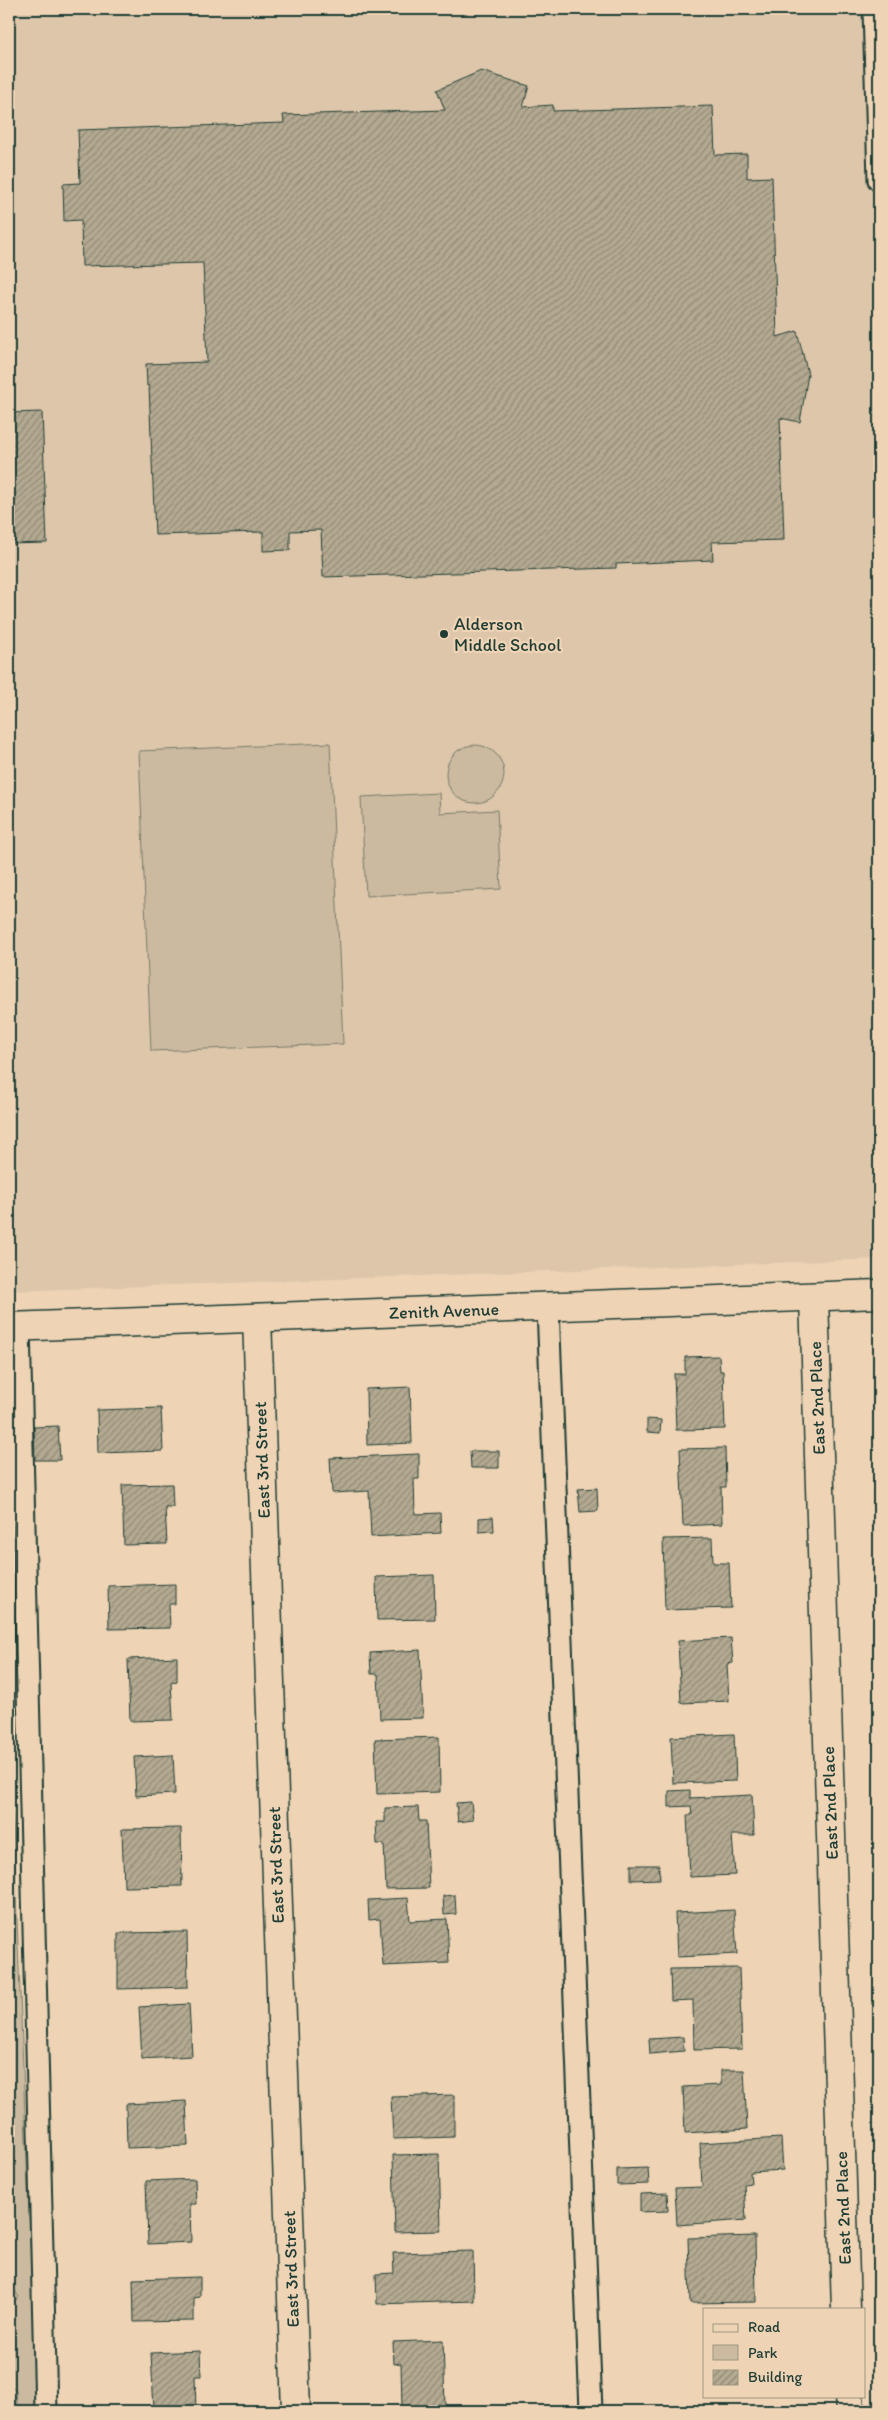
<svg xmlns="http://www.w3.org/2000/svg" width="888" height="2420" viewBox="0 0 888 2420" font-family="Itim,sans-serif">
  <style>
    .built { fill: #ddc6aa }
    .green { fill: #ccbaa0; stroke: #767c6a }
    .forest { fill: url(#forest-crowns); stroke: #767c6a }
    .building { fill: url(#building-hatch); stroke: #1f3d34 }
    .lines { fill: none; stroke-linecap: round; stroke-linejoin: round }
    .lane-casing { stroke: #1f3d34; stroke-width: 25 }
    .street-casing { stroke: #1f3d34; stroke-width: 31 }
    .secondary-casing { stroke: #1f3d34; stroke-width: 31 }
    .lane { stroke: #eed3b5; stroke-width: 21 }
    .street { stroke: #eed3b5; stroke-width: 28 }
    .secondary { stroke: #eed3b5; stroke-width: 28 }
    .poi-dot { fill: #1f3d34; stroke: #eed3b5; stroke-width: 2 }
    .labels { text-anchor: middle; stroke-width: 4.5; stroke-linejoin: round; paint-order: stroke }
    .poi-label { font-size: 18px; fill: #1f3d34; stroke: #eed3b5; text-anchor: start }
    .street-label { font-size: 18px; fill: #1f3d34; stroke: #eed3b5 }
  </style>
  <defs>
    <pattern id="forest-crowns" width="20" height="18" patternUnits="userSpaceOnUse" patternTransform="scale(1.25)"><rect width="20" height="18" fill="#ccbaa0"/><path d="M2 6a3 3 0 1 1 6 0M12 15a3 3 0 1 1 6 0" fill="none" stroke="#a59883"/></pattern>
    <pattern id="building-hatch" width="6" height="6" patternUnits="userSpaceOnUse" patternTransform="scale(1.25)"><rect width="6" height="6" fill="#b4a991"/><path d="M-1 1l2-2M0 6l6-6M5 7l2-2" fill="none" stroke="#928b77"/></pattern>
  </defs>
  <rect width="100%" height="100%" fill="#eed3b5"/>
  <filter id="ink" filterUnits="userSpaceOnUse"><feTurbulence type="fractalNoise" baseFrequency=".02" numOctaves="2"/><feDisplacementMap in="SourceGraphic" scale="10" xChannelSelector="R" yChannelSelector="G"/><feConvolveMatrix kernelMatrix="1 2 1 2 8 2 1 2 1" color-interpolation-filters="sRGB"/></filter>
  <g filter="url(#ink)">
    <polygon class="built" points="9,9 879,9 879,1259 9,1291"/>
    <g class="green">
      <polygon points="330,743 343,1044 151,1051 139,751"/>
      <circle cx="475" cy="774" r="29"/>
      <polygon points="439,793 440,813 497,810 501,889 366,896 361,797"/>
      <polygon points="9,1722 37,2411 9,2411"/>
    </g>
    <g class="forest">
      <polygon points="9,2283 19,2297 9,2306"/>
      <path d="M9 2322C14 2337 15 2347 9 2361Z"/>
      <polygon points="9,2382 16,2391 18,2411 9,2411"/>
    </g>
    <g class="building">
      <polygon points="481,71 529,86 523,107 553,105 553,111 713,106 715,155 747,154 747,178 772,177 777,337 797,331 808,374 800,422 780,418 784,540 712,542 713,560 616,564 616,568 323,577 321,530 290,531 290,550 263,551 263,532 155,535 149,386 147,386 146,364 207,362 203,263 82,266 81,220 64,221 63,184 80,183 78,130 284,123 283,115 445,110 437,90"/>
      <polygon points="42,412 47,543 9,544 9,413"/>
      <polygon points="719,1356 720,1371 723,1371 725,1429 676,1430 674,1374 685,1374 685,1357"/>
      <polygon points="410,1387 412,1443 367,1445 366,1389"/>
      <polygon points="161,1408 163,1451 98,1453 97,1410"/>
      <polygon points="647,1419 661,1420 660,1433 647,1432"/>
      <polygon points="58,1426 60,1460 35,1460 34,1427"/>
      <polygon points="725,1448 726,1487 721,1487 722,1524 683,1526 680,1449"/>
      <polygon points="470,1451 499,1451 499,1468 471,1468"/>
      <polygon points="419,1454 419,1479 414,1479 415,1514 440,1513 441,1533 371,1537 369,1491 332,1493 330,1458"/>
      <polygon points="172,1484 173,1507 165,1507 167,1544 124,1545 122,1485"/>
      <polygon points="597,1488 598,1511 580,1512 578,1489"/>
      <polygon points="493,1517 494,1531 479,1532 479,1518"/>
      <polygon points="712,1538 713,1563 729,1563 731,1608 665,1610 663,1539"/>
      <polygon points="434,1575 435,1619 377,1620 376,1577"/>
      <polygon points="175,1584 175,1604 169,1604 170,1628 109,1629 108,1586"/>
      <polygon points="731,1638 733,1663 727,1664 729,1701 681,1703 678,1641"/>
      <polygon points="420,1650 423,1718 380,1719 378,1674 371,1674 370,1653"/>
      <polygon points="177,1657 177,1681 171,1682 173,1720 130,1721 128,1659"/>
      <polygon points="734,1734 736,1781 673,1783 671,1737"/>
      <polygon points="439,1737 440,1792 377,1794 375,1739"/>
      <polygon points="173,1755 175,1794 136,1796 134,1757"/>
      <polygon points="690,1790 690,1798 752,1795 754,1835 732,1835 735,1875 690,1877 687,1815 692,1815 691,1806 669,1807 669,1791"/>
      <polygon points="471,1802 473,1820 458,1822 456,1803"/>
      <polygon points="418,1807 419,1821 426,1821 429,1888 386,1889 384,1844 377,1844 376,1822 385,1822 385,1808"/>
      <polygon points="181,1828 182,1886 124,1887 122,1829"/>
      <polygon points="631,1865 659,1865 660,1879 631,1880"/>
      <polygon points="455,1895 456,1914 444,1915 443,1896"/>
      <polygon points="408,1898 410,1921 447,1919 449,1963 383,1966 380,1919 369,1920 368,1900"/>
      <polygon points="734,1910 737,1954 677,1957 675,1913"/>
      <polygon points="187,1932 188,1987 118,1989 118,1933"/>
      <polygon points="739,1968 742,2049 694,2050 693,2000 671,2001 670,1969"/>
      <polygon points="189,2004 192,2056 142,2059 139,2007"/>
      <polygon points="683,2037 684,2051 650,2054 649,2039"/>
      <polygon points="721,2070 744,2070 747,2129 685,2133 683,2087 721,2085"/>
      <polygon points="454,2095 454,2137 393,2139 391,2097"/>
      <polygon points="186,2101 188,2146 127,2148 126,2104"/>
      <polygon points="781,2138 783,2170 750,2172 751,2183 744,2184 746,2220 677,2225 675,2188 702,2187 700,2143"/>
      <polygon points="439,2154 441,2231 395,2232 393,2155"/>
      <polygon points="648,2168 649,2184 617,2185 617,2169"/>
      <polygon points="195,2179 196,2204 190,2204 191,2242 148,2244 146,2181"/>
      <polygon points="667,2193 668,2211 640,2212 640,2194"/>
      <polygon points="755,2236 756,2302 690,2303 688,2238"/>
      <polygon points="473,2251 474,2301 377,2304 376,2274 394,2273 393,2253"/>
      <polygon points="200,2277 200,2297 194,2298 194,2321 134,2322 133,2279"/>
      <polygon points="443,2340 445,2407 402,2409 401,2363 394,2364 393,2342"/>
      <polygon points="200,2351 201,2376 195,2376 196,2411 154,2411 151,2353"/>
    </g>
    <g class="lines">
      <defs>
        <g id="lane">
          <polyline points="874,9 879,180"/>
          <polyline points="548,1307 591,2411"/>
          <polyline points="19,1326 46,2411"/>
        </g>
        <g id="street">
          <polyline points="814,1297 846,2309"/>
          <polyline points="257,1318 296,2411"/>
          <polyline points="849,2396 850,2411"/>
        </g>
        <polyline id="secondary" points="9,1327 879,1294"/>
      </defs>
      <use href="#lane" class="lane-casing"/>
      <use href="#street" class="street-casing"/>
      <use href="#secondary" class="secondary-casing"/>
      <use href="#lane" class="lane"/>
      <use href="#street" class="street"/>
      <use href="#secondary" class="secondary"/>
    </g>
  </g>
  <circle class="poi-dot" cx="444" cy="634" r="5"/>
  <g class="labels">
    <g class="poi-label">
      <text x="454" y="630">Alderson<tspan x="454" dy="21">Middle School</tspan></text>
    </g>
    <g class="street-label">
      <text transform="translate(444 1311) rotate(-2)" y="6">Zenith Avenue</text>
      <text transform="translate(817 1398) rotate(-92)" y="6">East 2nd Place</text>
      <text transform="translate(262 1460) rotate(-92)" y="6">East 3rd Street</text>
      <text transform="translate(830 1803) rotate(-92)" y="6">East 2nd Place</text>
      <text transform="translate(276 1865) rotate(-92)" y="6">East 3rd Street</text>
      <text transform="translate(843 2208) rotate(-92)" y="6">East 2nd Place</text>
      <text transform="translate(291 2269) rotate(-92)" y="6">East 3rd Street</text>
    </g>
  </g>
  <rect width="888" height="2420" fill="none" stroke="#eed3b5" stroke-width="30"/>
  <rect x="15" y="15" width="858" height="2390" fill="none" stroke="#1f3d34" stroke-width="2" filter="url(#ink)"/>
  <rect x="703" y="2308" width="162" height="90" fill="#eed3b5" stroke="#9b9781"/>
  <rect x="713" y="2324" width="25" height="8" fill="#eed3b5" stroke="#9b9781"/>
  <text x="748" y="2332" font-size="15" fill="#1f3d34">Road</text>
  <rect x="713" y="2345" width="25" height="15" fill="#ccbaa0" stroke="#9b9781"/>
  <text x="748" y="2358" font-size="15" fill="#1f3d34">Park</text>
  <rect x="713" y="2370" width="25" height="15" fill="url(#building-hatch)" stroke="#9b9781"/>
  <text x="748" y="2382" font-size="15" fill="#1f3d34">Building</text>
</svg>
